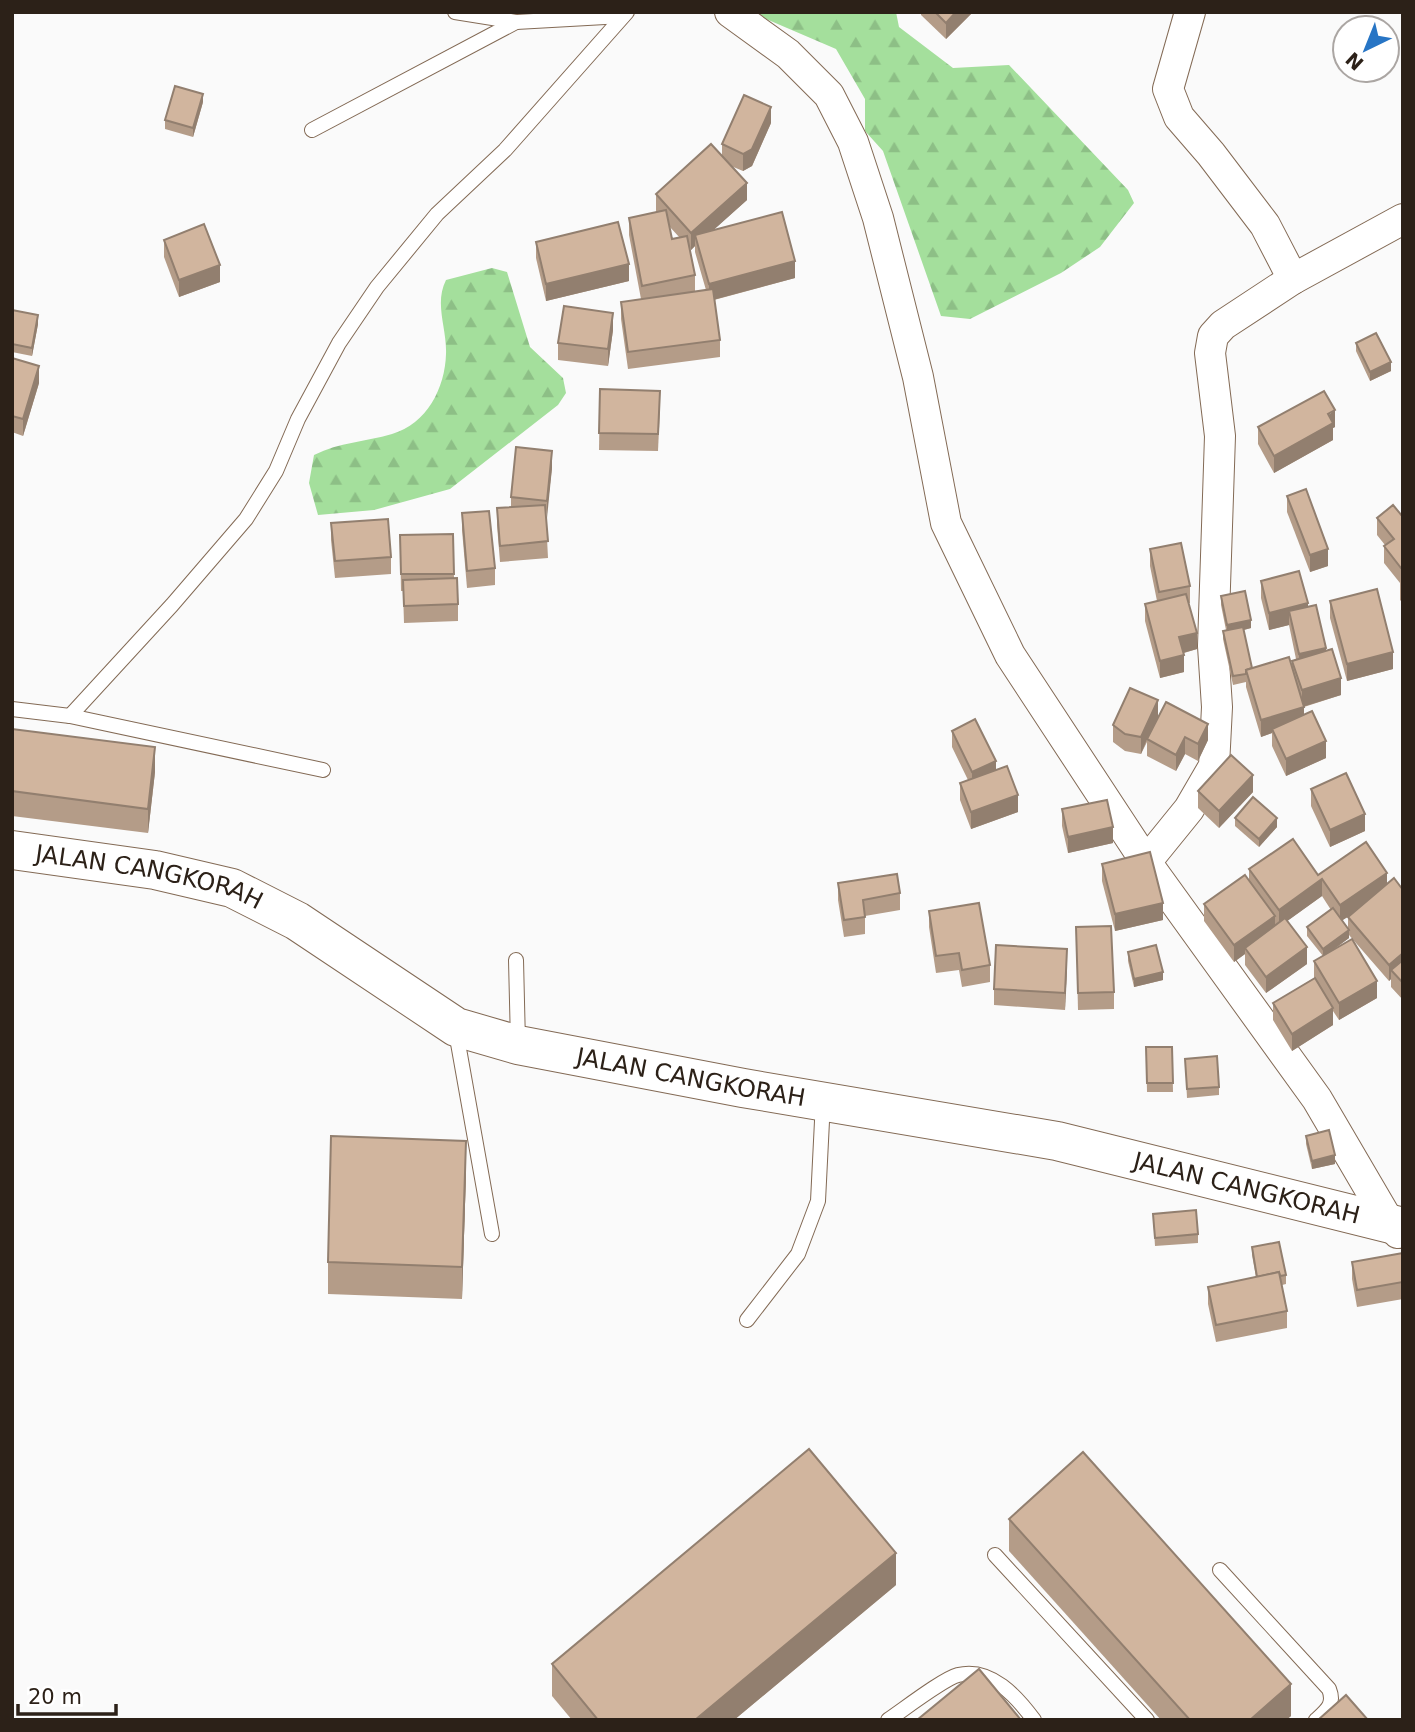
<svg xmlns="http://www.w3.org/2000/svg" width="1415" height="1732" viewBox="0 0 1415 1732" font-family="'DejaVu Sans',sans-serif">
<style>
.forest{fill:url(#forest-firs)}
.lines{fill:none;stroke-linecap:round;stroke-linejoin:round}
.lane-casing{stroke:#836a55;stroke-width:16}
.street-casing{stroke:#836a55;stroke-width:32}
.primary-casing{stroke:#836a55;stroke-width:40}
.lane{stroke:#fff;stroke-width:14}
.street{stroke:#fff;stroke-width:30}
.primary{stroke:#fff;stroke-width:38}
.wall{fill:#b49c88;fill-rule:evenodd}
.shaded-wall{fill:#927f6f}
.building{fill:#d1b59e;stroke:#927f6f;stroke-width:2}
.labels{text-anchor:middle;stroke-width:5;stroke-linejoin:round;paint-order:stroke}
.street-label{font-size:24px;fill:#2c2118;stroke:#fff}
</style>
<defs>
<pattern id="forest-firs" width="22" height="20" patternUnits="userSpaceOnUse" patternTransform="scale(1.75)"><rect width="22" height="20" fill="#a4df9c"/><path d="M5 1l3.5 6h-7zM16 11l3.5 6h-7z" fill="#8dbf86"/></pattern>
</defs>
<rect width="100%" height="100%" fill="#fafafa"/>
<g class="forest">
<path d="M750,12H896L899,27L953,68L1009,65L1128,190L1134,203L1100,247L1061,273L970,319L941,316L883,151L865,131V99L836,49Z"/>
<path d="M492,268L507,272L530,347L563,378L566,393L558,405L450,489L374,510L318,515L309,483L314,455C340,442 365,442 392,434C427,424 445,388 446,354C447,328 434,304 446,280Z"/>
</g>
<g class="lines">
<g class="lane-casing">
<g id="lane">
<path d="M455,12L516,22L623,16"/>
<path d="M312,130L516,22"/>
<path d="M12,709L70,716L172,605L246,519L276,471L298,419L339,343L377,287L437,214L505,150L627,12"/>
<path d="M70,716L323,770"/>
<path d="M516,960L518,1043"/>
<path d="M456,1032L492,1234"/>
<path d="M747,1320L798,1254L818,1201L823,1101"/>
<path d="M995,1555L1147,1720"/>
<path d="M1220,1570L1329,1689C1335,1704 1327,1710 1316,1720"/>
<path d="M888,1720C903,1710 943,1679 958,1675C991,1667 1017,1697 1034,1720"/>
</g>
</g>
<g class="street-casing">
<g id="street">
<path d="M730,12L788,54L829,95L853,142L878,218L918,377L946,523L1010,655L1146,862L1317,1099L1389,1222L1398,1233"/>
<path d="M1190,12L1168,89L1179,117L1211,154L1265,225L1293,279"/>
<path d="M1146,862L1189,809L1214,766L1217,707L1213,646L1220,436L1210,353L1213,336L1223,325L1293,279L1403,219"/>
</g>
</g>
<g class="primary-casing">
<g id="primary">
<path id="s1" d="M12,850L155,870L232,888L297,921L456,1027L518,1045L743,1088L1057,1141L1403,1227"/>
</g>
</g>
<use href="#lane" class="lane"/>
<use href="#street" class="street"/>
<use href="#primary" class="primary"/>
</g>
<g class="wall">
<path d="M921,12H973L946,39L921,15Z"/>
<path d="M203,102L193,137L165,129V120Z"/>
<path d="M771,123L752,166L743,171L731,166L747,200L713,230L795,278L714,300L720,340V357L628,369L621,319V302L641,299L629,235V218L657,212L656,211V194L722,155V144ZM669,226L680,238L672,239ZM695,246V252L706,290L695,292V275L690,248L691,250Z"/>
<path d="M164,240L220,282L179,297L164,257Z"/>
<path d="M536,242L629,281L546,301L536,258Z"/>
<path d="M12,310L38,324L32,356L12,352Z"/>
<path d="M613,330L608,366L558,360V343Z"/>
<path d="M1356,343L1391,371L1370,381L1356,351Z"/>
<path d="M12,358L39,383L23,436L12,432Z"/>
<path d="M600,389L660,408L658,451L599,450Z"/>
<path d="M1258,427H1335L1333,428V440L1274,473L1258,444Z"/>
<path d="M552,468L546,518L548,558L500,562L497,525V508L511,507V497Z"/>
<path d="M1403,490V509L1401,508V491Z"/>
<path d="M1287,496L1328,566L1310,572L1287,512Z"/>
<path d="M462,513L495,568V585L467,588L462,530Z"/>
<path d="M1403,517V603L1400,600V583L1384,563V546L1385,545L1377,535V518Z"/>
<path d="M331,523L391,557V574L335,578L331,540Z"/>
<path d="M453,534L454,578L458,604V621L404,623L403,591H401L400,535Z"/>
<path d="M1150,549L1190,586V603H1189L1197,649L1184,653V672L1160,678L1145,621V604L1157,601L1150,566Z"/>
<path d="M1261,581L1308,606L1326,650L1341,695L1304,707V715L1326,758L1286,776L1272,746V733L1261,737L1246,687V682L1233,685L1223,639V631L1226,630L1221,605V596L1251,628L1244,630L1252,668L1292,669V661L1296,659L1289,625L1269,630L1261,598Z"/>
<path d="M1330,601L1393,669L1347,681L1330,618Z"/>
<path d="M1158,717L1153,727L1208,740L1198,761L1185,754L1176,771L1147,756V742L1141,754L1125,751L1113,742V725Z"/>
<path d="M12,729L155,772L148,833L12,816Z"/>
<path d="M952,731L996,770L1018,812L971,829L960,800V783L968,780L952,747Z"/>
<path d="M1311,789L1365,831L1330,847L1311,806Z"/>
<path d="M1198,791L1253,792L1219,828L1198,808Z"/>
<path d="M1062,809L1113,843L1068,853L1062,826Z"/>
<path d="M1235,818L1277,827L1259,847L1235,826Z"/>
<path d="M1403,835V855L1401,853V836Z"/>
<path d="M1102,864L1163,920L1115,931L1102,881Z"/>
<path d="M1249,869L1318,875L1387,884L1403,890V1000L1391,987V979L1389,981L1349,935V938L1332,951L1377,998L1339,1020L1333,1011V1025L1292,1051L1273,1020V1003L1314,978V961L1323,956L1307,936V927L1331,910L1322,896L1287,921L1307,964L1266,993L1245,965V954L1234,962L1204,921V904L1249,881ZM1348,917V928L1342,920Z"/>
<path d="M838,883L900,893V910L865,916V934L844,937L838,900Z"/>
<path d="M929,911L990,965V982L962,987L959,970L936,973L929,927Z"/>
<path d="M1076,927L1114,992V1009L1078,1010Z"/>
<path d="M1128,952L1163,980L1134,987L1128,961Z"/>
<path d="M1067,966L1065,1010L994,1005V989Z"/>
<path d="M1146,1047H1172L1173,1092H1147Z"/>
<path d="M1185,1059L1219,1087V1095L1187,1098Z"/>
<path d="M1306,1136L1335,1164L1312,1169L1306,1144Z"/>
<path d="M466,1173L462,1299L328,1294V1262Z"/>
<path d="M1153,1214L1198,1234V1243L1155,1246Z"/>
<path d="M1252,1247L1286,1275V1284L1282,1285L1287,1311V1328L1216,1342L1208,1304V1287L1256,1277L1252,1255Z"/>
<path d="M1403,1253V1299L1357,1307L1352,1279V1262Z"/>
<path d="M1009,1519L1291,1716L1286,1720H1161L1009,1551Z"/>
<path d="M896,1585L734,1720H572L552,1696V1664Z"/>
</g>
<g class="shaded-wall">
<path d="M956,12H973L946,39V23Z"/>
<path d="M203,94V102L193,137V128Z"/>
<path d="M771,107V123L752,166L743,171V154Z"/>
<path d="M747,183V200L698,244L695,235V246L691,250V233Z"/>
<path d="M795,261V278L709,301V284Z"/>
<path d="M629,264V281L546,301V284Z"/>
<path d="M220,265V282L179,297V280Z"/>
<path d="M613,313V330L608,366V349Z"/>
<path d="M38,315V324L32,356V348Z"/>
<path d="M1391,362V371L1370,381V372Z"/>
<path d="M39,366V383L23,436V419Z"/>
<path d="M1335,410V427L1333,428V440L1274,473V456Z"/>
<path d="M552,451V468L547,518V501Z"/>
<path d="M1328,549V566L1310,572V555Z"/>
<path d="M1403,567V584L1401,585V568Z"/>
<path d="M1308,603V619L1289,611V625L1269,630V613Z"/>
<path d="M1251,620V628L1227,634V625Z"/>
<path d="M1197,633V649L1179,654V637Z"/>
<path d="M1326,648V664L1299,671V654Z"/>
<path d="M1393,652V669L1347,681V664Z"/>
<path d="M1184,655V672L1160,678V661Z"/>
<path d="M1341,678V695L1302,707V690Z"/>
<path d="M1158,700V717L1148,740L1147,739L1141,754V737Z"/>
<path d="M1304,707V724L1272,729V733L1261,737V720Z"/>
<path d="M1208,724V740L1198,761V744Z"/>
<path d="M1185,737V754L1176,771V755Z"/>
<path d="M1326,741V758L1286,776V759Z"/>
<path d="M155,747V772L148,833V809Z"/>
<path d="M996,761V778L972,789V772Z"/>
<path d="M1253,775V792L1219,828V811Z"/>
<path d="M1018,795V812L971,829V812Z"/>
<path d="M1365,814V831L1330,847V830Z"/>
<path d="M1277,818V827L1259,847V839Z"/>
<path d="M1113,827V843L1068,853V837Z"/>
<path d="M1387,873V890L1340,922V905Z"/>
<path d="M1322,879V896L1279,927V910Z"/>
<path d="M1163,903V920L1115,931V914Z"/>
<path d="M1275,916V933L1245,948V954L1234,962V945Z"/>
<path d="M1349,930V938L1323,957V949Z"/>
<path d="M1307,947V964L1266,993V977Z"/>
<path d="M1067,949V966L1065,1010V993Z"/>
<path d="M1403,953V970H1391V979L1389,981V965Z"/>
<path d="M1163,972V980L1134,987V979Z"/>
<path d="M1377,981V998L1339,1020V1003Z"/>
<path d="M1333,1008V1025L1292,1051V1034Z"/>
<path d="M466,1141V1173L462,1299V1267Z"/>
<path d="M1335,1155V1164L1312,1169V1161Z"/>
<path d="M896,1553V1585L734,1720H695Z"/>
<path d="M1291,1684V1716L1286,1720H1250Z"/>
</g>
<g class="building">
<path d="M935,12H956L946,23Z"/>
<path d="M175,86L203,94L193,128L165,120Z"/>
<path d="M744,95L771,107L752,149L743,154L722,144Z"/>
<path d="M711,144L747,183L691,233L656,194Z"/>
<path d="M666,210L672,239L687,236L695,275L642,286L629,218Z"/>
<path d="M782,212L795,261L709,284L695,235Z"/>
<path d="M618,222L629,264L546,284L536,242Z"/>
<path d="M204,224L220,265L179,280L164,240Z"/>
<path d="M713,289L720,340L628,352L621,302Z"/>
<path d="M564,306L613,313L608,349L558,343Z"/>
<path d="M12,310L38,315L32,348L12,344Z"/>
<path d="M1376,333L1391,362L1370,372L1356,343Z"/>
<path d="M12,358L39,366L23,419L12,416Z"/>
<path d="M600,389L660,391L658,434L599,433Z"/>
<path d="M1324,391L1335,410L1328,414L1333,423L1274,456L1258,427Z"/>
<path d="M516,447L552,451L547,501L511,497Z"/>
<path d="M1306,489L1328,549L1310,555L1287,496Z"/>
<path d="M545,505L548,541L500,546L497,508Z"/>
<path d="M1393,505L1403,517V567L1401,568L1384,546L1394,539L1377,518Z"/>
<path d="M489,511L495,568L467,571L462,513Z"/>
<path d="M388,519L391,557L335,561L331,523Z"/>
<path d="M453,534L454,574H401L400,535Z"/>
<path d="M1181,543L1190,586L1159,592L1150,549Z"/>
<path d="M1299,571L1308,603L1269,613L1261,581Z"/>
<path d="M457,578L458,604L404,606L403,580Z"/>
<path d="M1377,589L1393,652L1347,664L1330,601Z"/>
<path d="M1245,591L1251,620L1227,625L1221,596Z"/>
<path d="M1186,594L1197,633L1179,637L1184,655L1160,661L1145,604Z"/>
<path d="M1316,605L1326,648L1299,654L1289,611Z"/>
<path d="M1243,627L1252,668L1246,670V674L1233,676L1223,631Z"/>
<path d="M1332,649L1341,678L1302,690L1292,661Z"/>
<path d="M1289,657L1304,707L1261,720L1246,670Z"/>
<path d="M1130,688L1158,700L1141,737L1125,734L1113,725Z"/>
<path d="M1166,702L1208,724L1198,744L1185,737L1176,755L1147,739Z"/>
<path d="M1312,711L1326,741L1286,759L1272,729Z"/>
<path d="M975,719L996,761L972,772L952,731Z"/>
<path d="M12,729L155,747L148,809L12,791Z"/>
<path d="M1231,755L1253,775L1219,811L1198,791Z"/>
<path d="M1007,766L1018,795L971,812L960,783Z"/>
<path d="M1346,773L1365,814L1330,830L1311,789Z"/>
<path d="M1253,797L1277,818L1259,839L1235,818Z"/>
<path d="M1107,800L1113,827L1068,837L1062,809Z"/>
<path d="M1293,839L1318,875L1366,842L1387,873L1340,905L1322,879L1279,910L1249,869Z"/>
<path d="M1150,852L1163,903L1115,914L1102,864Z"/>
<path d="M897,874L900,893L863,900L865,917L844,920L838,883Z"/>
<path d="M1245,875L1275,916L1234,945L1204,904Z"/>
<path d="M1394,878L1403,890V953L1389,965L1348,917Z"/>
<path d="M979,903L990,965L962,970L959,953L936,956L929,911Z"/>
<path d="M1333,908L1349,930L1323,949L1307,927Z"/>
<path d="M1285,918L1307,947L1266,977L1245,948Z"/>
<path d="M1111,926L1114,992L1078,993L1076,927Z"/>
<path d="M1352,939L1377,981L1339,1003L1314,961Z"/>
<path d="M996,945L1067,949L1065,993L994,989Z"/>
<path d="M1156,945L1163,972L1134,979L1128,952Z"/>
<path d="M1403,960V983L1391,970Z"/>
<path d="M1315,978L1333,1008L1292,1034L1273,1003Z"/>
<path d="M1146,1047H1172L1173,1083H1147Z"/>
<path d="M1217,1056L1219,1087L1187,1089L1185,1059Z"/>
<path d="M1329,1130L1335,1155L1312,1161L1306,1136Z"/>
<path d="M331,1136L466,1141L462,1267L328,1262Z"/>
<path d="M1196,1210L1198,1234L1155,1238L1153,1214Z"/>
<path d="M1279,1242L1286,1275L1280,1276L1279,1272L1257,1277L1252,1247Z"/>
<path d="M1403,1253V1282L1357,1290L1352,1262Z"/>
<path d="M1279,1272L1287,1311L1216,1325L1208,1287Z"/>
<path d="M809,1449L896,1553L695,1720H598L552,1664Z"/>
<path d="M1083,1452L1291,1684L1250,1720H1190L1009,1519Z"/>
<path d="M979,1669L1021,1720H917Z"/>
<path d="M1346,1695L1368,1720H1318Z"/>
</g>
<g class="labels">
<g class="street-label">
<text dy="8" stroke="none"><textPath href="#s1" startOffset="140">JALAN CANGKORAH</textPath></text>
<text dy="8" stroke="none"><textPath href="#s1" startOffset="728">JALAN CANGKORAH</textPath></text>
<text dy="8" stroke="none"><textPath href="#s1" startOffset="1295">JALAN CANGKORAH</textPath></text>
</g>
</g>
<rect width="1415" height="1732" fill="none" stroke="#2c2118" stroke-width="28"/>
<g transform="translate(1366 49) rotate(223)"><circle r="33" fill="#ffffff" stroke="#aba6a3" stroke-width="2"/>
<path d="M0-5L12 26L0 18L-12 26Z" fill="#2775c5"/>
<text y="-10" font-size="19" font-weight="bold" text-anchor="middle" fill="#2c2118">N</text>
</g>
<path d="M18 1704v10h98v-10" fill="none" stroke="#2c2118" stroke-width="3.5"/>
<text x="28" y="1704" font-size="21" fill="#2c2118" stroke="#ffffff" stroke-width="5" paint-order="stroke">20 m</text>
</svg>
